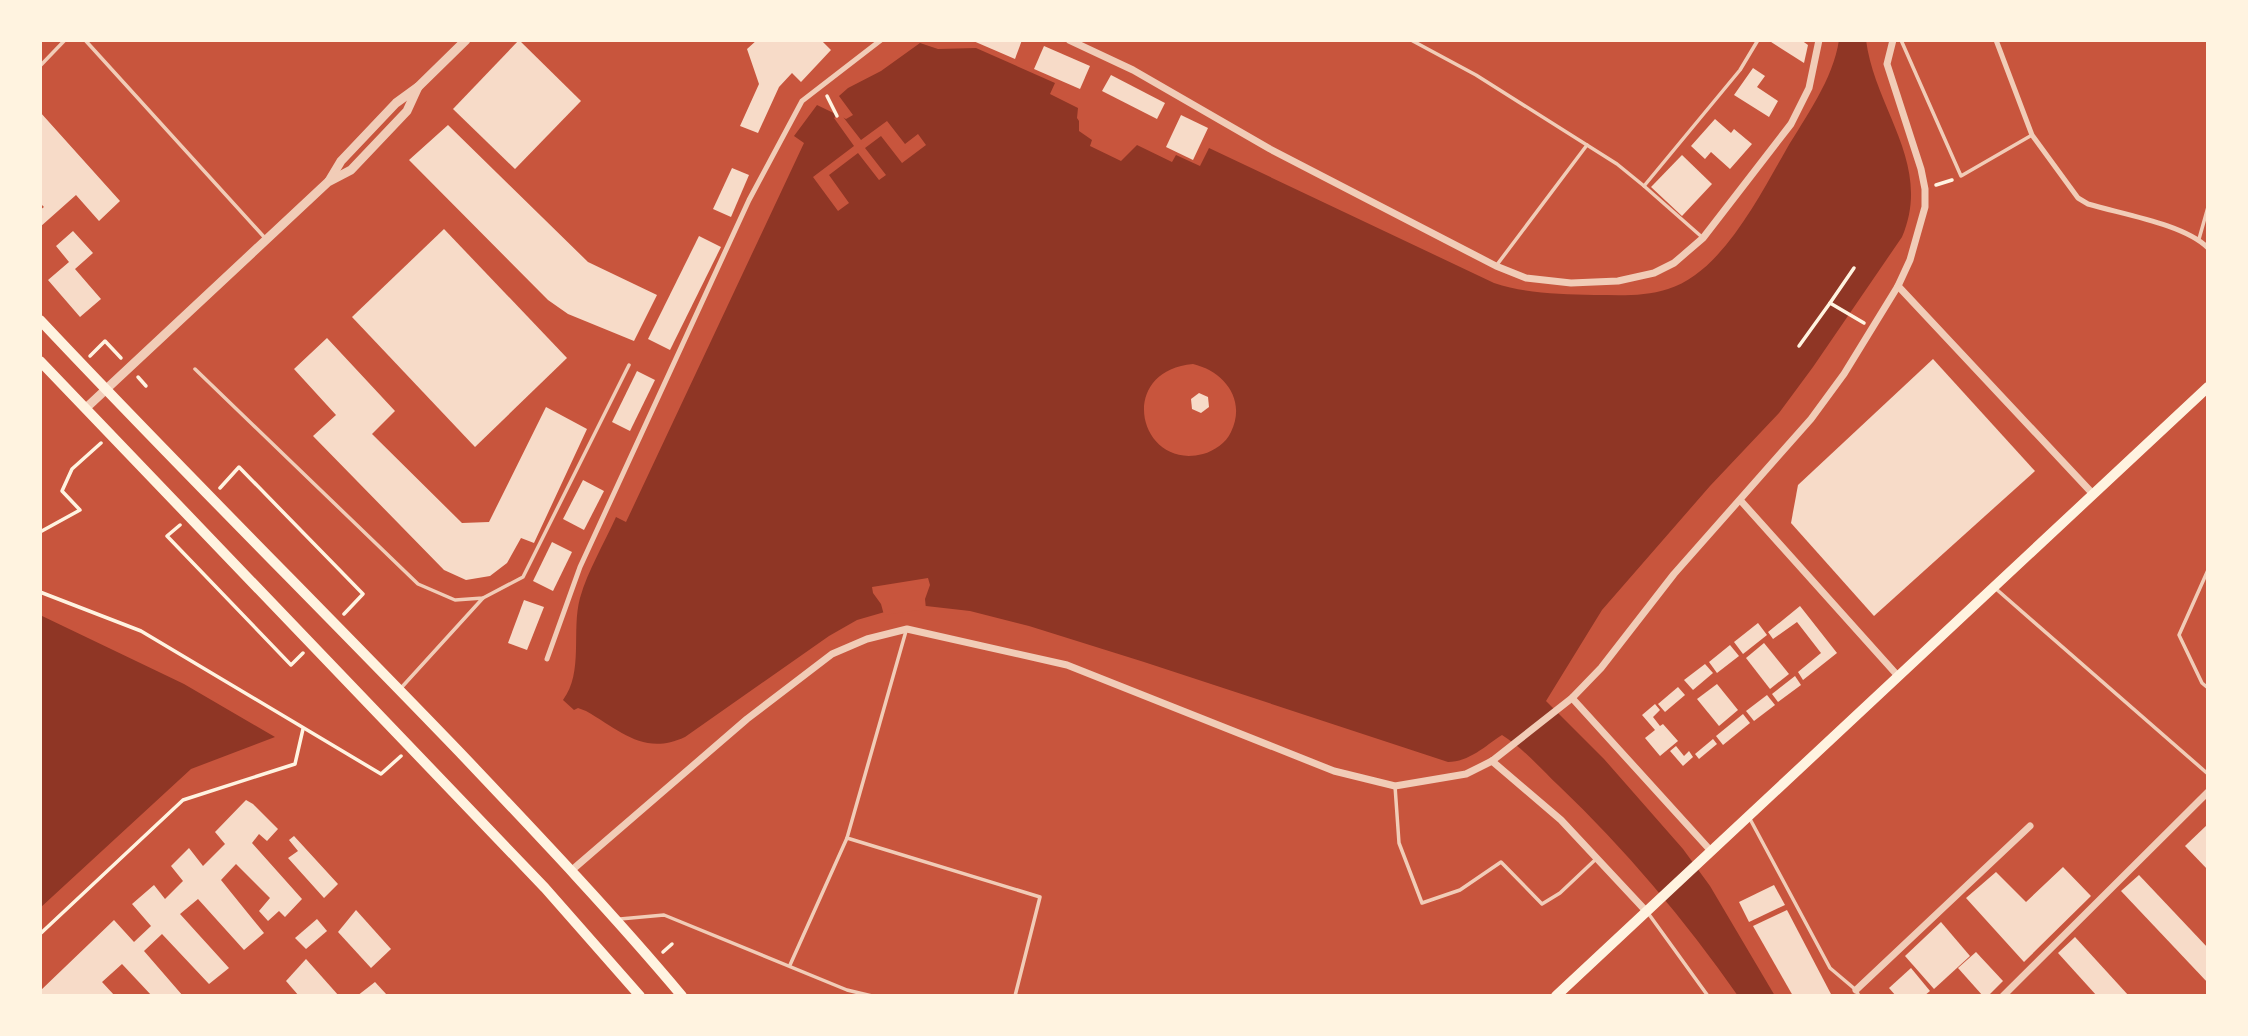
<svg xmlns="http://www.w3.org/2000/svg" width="2248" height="1036" viewBox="0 0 2248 1036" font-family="'Exo 2',sans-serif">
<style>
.water{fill:#8f3625;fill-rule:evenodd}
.pier{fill:#c8553d}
.building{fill:#f7dbc8}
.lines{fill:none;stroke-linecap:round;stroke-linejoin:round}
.path{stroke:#fff3e0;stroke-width:3.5}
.service{stroke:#f1ccb7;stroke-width:3.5}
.pedestrian{stroke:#f1ccb7;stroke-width:5}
.minor{stroke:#f1ccb7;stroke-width:7}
.tertiary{stroke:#f1ccb7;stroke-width:9}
.secondary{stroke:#fff3e0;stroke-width:10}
.primary{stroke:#fff3e0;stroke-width:10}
</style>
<rect width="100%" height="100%" fill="#c8553d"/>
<g class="water">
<path d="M1839,40H1866C1875,110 1933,164 1902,237L1813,367L1779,413L1710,486L1602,610L1546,701L1604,759L1683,849L1710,886L1775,996H1738C1685,920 1625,849 1558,785C1540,768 1523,748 1502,735C1485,746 1469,762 1448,762L1144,662L1029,626L970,611L926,606L902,607L857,620L829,636L685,737C644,756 621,731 586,711L578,708L574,710L563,700C584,672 571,631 580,598C588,570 604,544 616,517L626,522L804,143L794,136L817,105L846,119L853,115L839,96L848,88L881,71L920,43L938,49L976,48L1055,83L1050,94L1078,108L1077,118L1079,121V131L1092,140L1090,146L1121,161L1137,145L1172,162L1176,155L1200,166L1209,148L1494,283C1527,294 1560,294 1594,295C1619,295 1644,297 1668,289C1721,273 1759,197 1786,150C1806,116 1833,80 1839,40ZM1193,364C1223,371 1247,399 1231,432C1226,443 1214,451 1203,454C1139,471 1115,371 1193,364Z"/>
<path d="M40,615L184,684L275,737L191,769L40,908Z"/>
</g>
<g class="pier">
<path d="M840,113L861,140L887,121L905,144L918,134L926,145L902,163L881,136L865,148L886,175L879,180L858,153L829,175L849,203L838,211L813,177L854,146L834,118Z"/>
<path d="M928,578L930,585L925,599L926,609L884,615L881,604L873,593L872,587Z"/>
</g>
<g class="building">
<path d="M519,40L581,101L515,169L453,109Z"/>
<path d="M757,40H821L831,50L801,82L792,73L779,87L758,133L740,126L759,84L747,49Z"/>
<path d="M971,40H1022L1015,59Z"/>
<path d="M1768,40H1801L1808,45L1804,63Z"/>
<path d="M1044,46L1090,66L1080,89L1034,69Z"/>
<path d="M1753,68L1765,76L1757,87L1778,101L1769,117L1734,95Z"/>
<path d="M1111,75L1165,103L1157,119L1102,91Z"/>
<path d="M40,112L120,201L99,221L76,195L40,227V210L44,207L40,203Z"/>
<path d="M1181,115L1208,128L1193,160L1166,147Z"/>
<path d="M1715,119L1731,133L1734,129L1752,144L1730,169L1711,152L1705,159L1691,146Z"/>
<path d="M448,125L588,262L657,295L634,341L568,314L548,300L409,160Z"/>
<path d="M1682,155L1712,184L1682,216L1651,187Z"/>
<path d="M732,168L749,175L731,217L713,209Z"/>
<path d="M444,229L567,358L475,447L352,317Z"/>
<path d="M73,231L93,253L75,269L101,299L80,317L48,280L69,262L56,246Z"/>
<path d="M699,236L721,247L670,350L648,339Z"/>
<path d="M327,338L395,411L372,434L462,523L489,522L546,407L587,429L534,543L521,538L507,563L490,576L466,580L444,570L313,436L336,415L294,369Z"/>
<path d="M1933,359L2035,471L1874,616L1791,523L1798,485Z"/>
<path d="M637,371L655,380L630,431L612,422Z"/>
<path d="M1199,393L1208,397L1209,407L1201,413L1192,409L1191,399Z"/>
<path d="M583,480L604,491L584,530L563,519Z"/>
<path d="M552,542L572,552L553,591L533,581Z"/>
<path d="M524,600L544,607L527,650L508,643Z"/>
<path d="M1800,606L1837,653L1803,680L1798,672L1821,653L1797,622L1773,639L1768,632Z"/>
<path d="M1758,623L1767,635L1743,654L1734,642Z"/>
<path d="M1764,643L1789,674L1770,689L1746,658Z"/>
<path d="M1730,645L1739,656L1717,673L1709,662Z"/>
<path d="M1705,664L1713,673L1693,690L1684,680Z"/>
<path d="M1795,676L1801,685L1778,702L1772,694Z"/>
<path d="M1717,684L1738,710L1719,726L1697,699Z"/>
<path d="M1678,687L1685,695L1665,712L1658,704Z"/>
<path d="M1767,695L1775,705L1754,721L1746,711Z"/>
<path d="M1655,704L1660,710L1653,717L1660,726L1663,724L1678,741L1660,756L1645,738L1655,730L1642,715Z"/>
<path d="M1743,714L1750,723L1723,745L1716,736Z"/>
<path d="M1713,739L1717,744L1699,759L1695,754Z"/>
<path d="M1676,746L1684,756L1689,751L1693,757L1683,766L1670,751Z"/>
<path d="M246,800L253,804L278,829L267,841L259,834L252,843L302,899L285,917L279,911L268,921L259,911L270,898L236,864L221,880L264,933L244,950L198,899L180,914L229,968L209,984L162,934L144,951L183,996H152L122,964L102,982L115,996H40V991L114,920L134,942L151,926L132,904L154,885L165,899L183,881L171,866L189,848L203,866L225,844L215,832Z"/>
<path d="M2208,824V870L2185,846Z"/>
<path d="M294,836L338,884L324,898L288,858L298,851L289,840Z"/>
<path d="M2063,867L2091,896L2024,962L1966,898L1996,872L2026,902Z"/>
<path d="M2139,875L2208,948V983L2121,891Z"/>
<path d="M1774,885L1785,905L1749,922L1739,902Z"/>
<path d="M356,910L391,949L371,968L338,932Z"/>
<path d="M1787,910L1832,996H1793L1753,926Z"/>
<path d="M317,919L327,931L306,949L295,938Z"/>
<path d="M1941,922L1970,956L1934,989L1905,956Z"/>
<path d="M2075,937L2129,996H2097L2058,953Z"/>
<path d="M1976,952L2003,981L1988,996H1983L1958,968Z"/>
<path d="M306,959L339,996H299L286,981Z"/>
<path d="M1911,968L1930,991L1924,996H1896L1889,988Z"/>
<path d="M375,982L387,995L357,996Z"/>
</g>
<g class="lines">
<g class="path">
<path d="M827,96L837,116"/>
<path d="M1936,185L1952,180"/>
<path d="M1830,303L1854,268"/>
<path d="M1799,346L1830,303L1864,323"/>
<path d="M90,356L105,341L121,358"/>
<path d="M138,377L146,386"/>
<path d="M220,488L239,467L363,594L344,614"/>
<path d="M180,525L167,536L291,665L303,653"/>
<path d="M40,532L80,510L62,491L72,469L101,443"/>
<path d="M40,592L141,631L381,774L401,756"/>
<path d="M40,934L183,800L295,764L303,729"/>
<path d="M663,952L672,944"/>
</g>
<g class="service">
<path d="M85,40L265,238"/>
<path d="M1411,40L1476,75L1617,164L1644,186L1703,238"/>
<path d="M1901,40L1961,176L2032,135"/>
<path d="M40,66L65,40"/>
<path d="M1644,186L1740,70L1758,40"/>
<path d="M2199,239L2208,207"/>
<path d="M1496,266L1587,145"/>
<path d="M195,369L418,584L455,600L483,598L523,577L629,365"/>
<path d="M2208,570L2179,635L2202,683L2208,688"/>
<path d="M1995,588L2208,774"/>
<path d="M906,631L847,838L1040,897L1015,996"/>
<path d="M401,688L483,598"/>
<path d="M1395,786L1399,843L1422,903L1460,890L1501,862L1542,904L1560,893L1596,859"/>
<path d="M1750,819L1830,968L1856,990L1859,996"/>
<path d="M1648,913L1708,996"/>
<path d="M620,919L664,915L847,990L872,996"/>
<path d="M790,965L847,838"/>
</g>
<g class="pedestrian">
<path d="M1996,40L2032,135L2078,198L2088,204C2121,214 2184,224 2208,248"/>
<path d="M547,659L580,567L749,200L802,101L881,40"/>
</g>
<g class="minor">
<path d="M1069,40L1133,70L1270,149L1496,266L1526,278L1571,283L1618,281L1654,273L1674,263L1703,238L1791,124L1809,88L1819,40"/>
<path d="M1898,286L2093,494"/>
<path d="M1741,501L1898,676"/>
<path d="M1572,698L1711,851"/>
<path d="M1492,761L1561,820L1646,911"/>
<path d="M572,870L747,719L832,654L867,639L907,629L1067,665L1334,771L1395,786L1466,774L1492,761L1572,698L1601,668L1674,574L1811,419L1844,374L1898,286L1910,260L1925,207V189L1921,169L1887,64L1893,40"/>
<path d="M1856,990L2030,826"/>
<path d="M2003,996L2208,792"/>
</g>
<g class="tertiary">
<path d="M329,181L341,161L396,103L418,87L466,40"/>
<path d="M86,408L328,182L351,170L407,111L418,87"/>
</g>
<path class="secondary" d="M1556,996L2208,387"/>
<g class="primary">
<path d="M40,320C180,469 326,613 468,761C541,838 614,915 682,996"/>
<path d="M40,361L545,888L640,996"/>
</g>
</g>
<rect width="2248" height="1036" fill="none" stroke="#fff3e0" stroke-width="84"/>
</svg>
